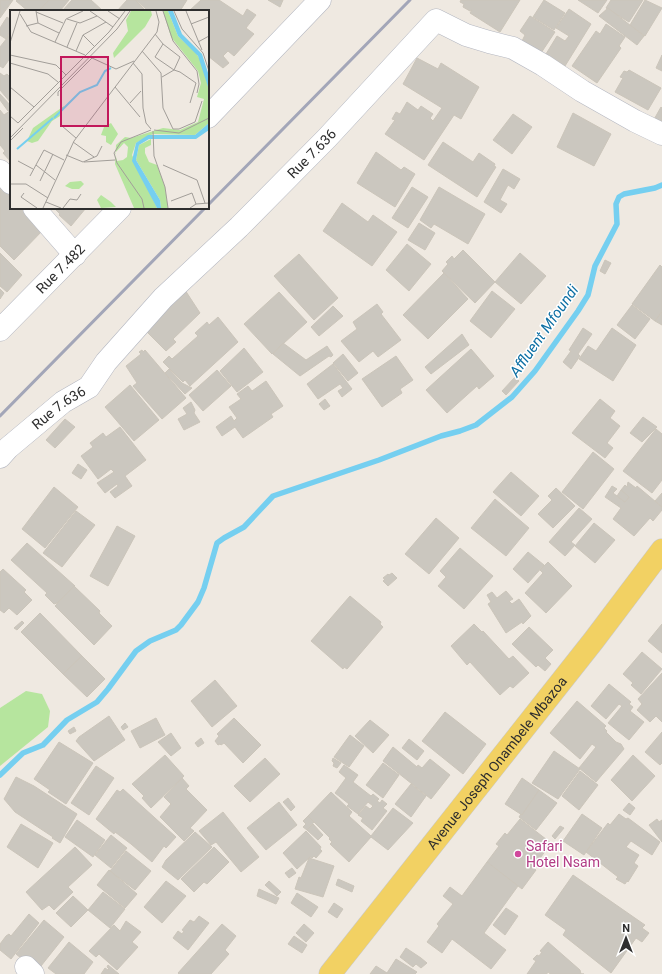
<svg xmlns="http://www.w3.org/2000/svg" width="662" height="974" viewBox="0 0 662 974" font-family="Roboto,sans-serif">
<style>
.green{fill:#b6e59e}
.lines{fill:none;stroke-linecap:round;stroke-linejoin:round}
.stream{stroke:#75cff0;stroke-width:5.5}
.building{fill:#cbc7bf;stroke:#cbc5ba}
.minor-casing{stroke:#b4b7c1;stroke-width:23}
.major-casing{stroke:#c9c9c9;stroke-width:23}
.minor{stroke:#fff;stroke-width:22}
.major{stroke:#f2d163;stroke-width:22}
.rail{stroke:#a3a6b8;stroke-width:3}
.hotel-dot{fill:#d1479c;stroke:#fff;stroke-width:1.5}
.labels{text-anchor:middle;stroke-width:3;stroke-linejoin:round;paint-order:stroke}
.street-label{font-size:14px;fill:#2e2e2e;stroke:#fff}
.hotel-label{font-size:14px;fill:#b23c85;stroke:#fff;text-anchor:start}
.water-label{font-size:15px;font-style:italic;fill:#0d6fa3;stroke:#fff}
.inset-river{fill:none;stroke:#75cff0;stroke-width:2}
.inset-road{fill:none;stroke:#a29e99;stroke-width:1}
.view{fill:#c2185b;fill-opacity:0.15;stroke:#c2185b;stroke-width:2}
.inset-edge{fill:none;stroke:#2e2e2e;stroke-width:2}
</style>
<rect width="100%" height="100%" fill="#efe9e1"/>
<path class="green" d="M26,691L42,694L50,711L48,727L0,766V708Z"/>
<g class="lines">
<path class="stream" d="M0,775L23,753L43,745L67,720L97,702L108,689L136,651L150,641L176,630L181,625L198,602L204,588L217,543L224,538L244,527L273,496L379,460L441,436L460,431L476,425L512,397L535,371L578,311L588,295L595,266L617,224L616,204L619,197L624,194L655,188L662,185"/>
</g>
<g class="building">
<path d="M0,0H13L0,18Z"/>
<path d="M17,0H49L39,11H28L16,1Z"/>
<path d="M49,0H69L60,11H39Z"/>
<path d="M72,0H91L103,11H62Z"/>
<path d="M127,0H135L146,11H117Z"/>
<path d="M136,0H187L180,11H148Z"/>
<path d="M201,0H219L243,16L247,9L256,15L246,28L254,34L234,56L228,51L223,56L229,63L223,68L208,56V11H189Z"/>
<path d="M268,0H283L280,7Z"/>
<path d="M461,0H520L500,32L470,13L472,10L470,11L463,7L464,4L460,2Z"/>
<path d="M544,0L565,13L554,30L533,17Z"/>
<path d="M578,0H607L598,13Z"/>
<path d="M611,0H643L629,22L606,8Z"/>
<path d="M645,0L662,8L645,36L630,25Z"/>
<path d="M608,8L644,36L637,45L599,16Z"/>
<path d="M569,9L591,24L565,66L546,54L557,36L565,41L569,36L556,28Z"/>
<path d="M530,16L555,32L541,53L522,41L525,35L520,31Z"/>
<path d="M7,17L11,20V31L6,39L0,35V28Z"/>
<path d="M606,24L625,37L619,46L621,48L597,83L572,66L596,31L600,34Z"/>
<path d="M11,33V57L3,68L0,66V47Z"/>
<path d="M662,55V71L656,68Z"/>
<path d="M417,58L438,69L441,63L479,87L461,119L454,115L424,160L385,134L395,120L392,119L396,112L400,114L407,102L418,110L421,106L433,114L430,118L433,121L442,108L403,84Z"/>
<path d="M629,70L661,88L648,110L615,92L623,78L620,77L624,71L627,72Z"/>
<path d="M0,73L4,76L7,74L11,78V103L0,90Z"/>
<path d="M0,94L11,106V108L8,111L0,100Z"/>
<path d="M661,107L662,108V125L652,123Z"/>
<path d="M0,110L4,115L11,110V162L3,153L5,151L0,145Z"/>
<path d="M573,113L611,134L594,166L557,147Z"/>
<path d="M513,114L532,127L512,154L493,140Z"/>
<path d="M443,142L473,162L479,153L495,164L494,166L496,167L477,197L428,165Z"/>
<path d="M376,152L401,170L404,167L415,174L395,207L357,183Z"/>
<path d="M503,169L520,179L514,189L508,185L500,200L507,204L501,213L484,202Z"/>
<path d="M2,187L11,195V208H24L44,229L14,260L0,246V189Z"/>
<path d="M412,187L428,197L408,228L392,218Z"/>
<path d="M439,187L485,214L468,244L434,224L431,228L420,220Z"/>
<path d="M342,203L368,222L373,215L397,232L372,266L323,231Z"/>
<path d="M54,208H86L71,226L59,215L60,214Z"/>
<path d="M419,223L435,233L425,250L408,240Z"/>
<path d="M407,244L431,264L409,291L386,270Z"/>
<path d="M463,250L495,282L475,303L442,271L448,264L446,262L452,256L454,259Z"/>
<path d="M0,253L22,275L7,292L0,286Z"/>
<path d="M520,253L546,276L521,304L495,282Z"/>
<path d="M299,254L338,298L314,320L274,276Z"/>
<path d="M605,260L611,263L605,274L600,271Z"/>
<path d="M660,265L662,267V311L655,321L632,304Z"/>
<path d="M444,273L468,299L428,339L403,315Z"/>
<path d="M0,289L4,293L0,299Z"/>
<path d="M185,290L200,313L173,339L176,342L166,351L144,329Z"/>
<path d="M492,291L515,309L491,338L470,321Z"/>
<path d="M279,292L307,322L272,354L244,324Z"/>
<path d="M377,304L383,312L381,314L401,340L378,357L373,351L359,362L341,341L357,329L353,322Z"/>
<path d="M632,305L650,319L635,339L617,325Z"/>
<path d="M333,306L343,316L319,336L311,327Z"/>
<path d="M662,312V325L655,321Z"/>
<path d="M218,317L238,342L190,386L185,380L183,382L163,362L169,356L172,359L198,336L195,333L207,322L209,325Z"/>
<path d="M583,328L592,334L578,354L580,356L571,369L563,362L571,351L569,350Z"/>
<path d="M612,328L636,345L613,381L579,359L588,346L596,351Z"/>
<path d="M462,334L469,345L431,374L425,367Z"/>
<path d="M283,343L306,360L327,346L333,355L331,357L329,356L300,376L273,354Z"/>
<path d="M244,348L263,372L237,392L220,371Z"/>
<path d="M471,349L494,376L479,389L477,386L447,413L426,390Z"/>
<path d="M142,350L143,352L145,350L186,398L162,419L133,386L137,383L126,366L141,354L139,352Z"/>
<path d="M343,354L358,373L348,381L333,363Z"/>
<path d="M396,356L413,380L400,389L402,393L382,407L362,379Z"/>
<path d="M333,364L352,389L342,397L338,391L343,388L340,384L318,399L307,384Z"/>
<path d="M169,369L182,383L192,388L185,394L165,373Z"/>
<path d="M217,370L231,386L203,411L189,395Z"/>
<path d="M515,377L519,381L506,395L502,391Z"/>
<path d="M266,381L283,406L271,414L273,417L243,438L235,427L222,436L216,427L231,416L234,421L237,418L229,407L241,399L237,394L248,386L252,391Z"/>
<path d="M130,385L159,420L134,441L105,407Z"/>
<path d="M325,399L330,406L324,410L319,404Z"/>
<path d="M600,399L615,411L610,418L620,426L607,443L613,448L605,458L572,433Z"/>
<path d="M191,402L195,410L194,413L200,422L184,430L178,419L187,414L183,408Z"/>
<path d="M643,417L657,427L642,442L630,433Z"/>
<path d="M65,419L75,427L55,448L46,440Z"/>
<path d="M120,427L146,460L125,476L132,486L115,498L110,492L118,486L117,484L105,493L97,483L114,472L111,469L98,479L81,456L93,447L90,443L103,433L106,437Z"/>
<path d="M656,429L662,434V480L652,493L623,471Z"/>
<path d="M593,452L614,469L583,509L562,492Z"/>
<path d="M78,464L87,470L81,479L72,473Z"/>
<path d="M511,472L539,496L521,516L493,492Z"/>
<path d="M628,482L636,488L637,486L662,507V510L653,521L650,518L634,536L613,519L621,508L605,497L612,486L617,489L613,493L625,502L629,497L621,490L625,485L627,487Z"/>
<path d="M54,487L78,507L45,548L22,529Z"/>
<path d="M556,488L575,506L553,528L538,514L552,500L548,496Z"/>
<path d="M621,490L629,497L625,502L617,496Z"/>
<path d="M662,493V507L655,501Z"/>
<path d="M495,499L529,528L506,556L471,528Z"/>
<path d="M579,508L592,519L571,542L575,545L565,556L549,542Z"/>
<path d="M76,511L95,525L62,567L43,553Z"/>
<path d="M436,518L459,538L429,574L405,554Z"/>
<path d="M594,523L615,540L595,563L575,546Z"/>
<path d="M117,526L135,536L108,586L90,576Z"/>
<path d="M27,543L75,586L57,603L54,604L45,595L47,593L11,560Z"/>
<path d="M460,548L493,576L464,609L438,586L446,577L440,571Z"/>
<path d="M528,552L544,565L528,583L513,569Z"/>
<path d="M548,562L572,586L546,613L525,593L543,573L540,570Z"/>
<path d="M3,569L26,590L24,592L32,600L17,615L9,608L4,613L0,610V572Z"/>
<path d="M392,573L397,578L388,586L383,581L385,579L383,578L388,574L389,575Z"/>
<path d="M74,586L100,611L99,613L112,626L94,645L55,606Z"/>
<path d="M506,591L513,599L509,601L512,604L519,599L531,616L523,624L522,622L506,633L488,604L491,602L487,595L492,592L497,598Z"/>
<path d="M350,596L381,622L380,624L383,627L347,669L344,667L343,669L311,641Z"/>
<path d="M40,613L82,656L63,674L21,632Z"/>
<path d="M22,621L24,623L17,630L14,628Z"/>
<path d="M474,624L482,632L483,631L509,659L513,656L529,673L513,688L510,686L500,695L470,662L467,665L451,646Z"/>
<path d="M662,624V653L648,641Z"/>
<path d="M529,627L553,650L545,658L551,664L545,671L538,665L536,667L512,644Z"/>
<path d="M642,652L662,669L641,694L631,685L633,683L623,674Z"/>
<path d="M82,656L105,679L87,697L63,674Z"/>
<path d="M662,673V722L656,716L650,722L637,710L642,704L638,699Z"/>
<path d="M215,680L237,706L212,727L191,701Z"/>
<path d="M609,684L631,702L629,704L633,707L630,711L644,722L629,740L608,723L622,706L619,704L606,719L591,706Z"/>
<path d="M577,701L606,726L604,728L607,731L606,732L616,742L621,744L624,749L596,782L579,768L596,747L592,744L580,759L550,733Z"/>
<path d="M445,712L486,744L463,774L422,741Z"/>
<path d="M109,716L125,740L94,761L76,741L79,737Z"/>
<path d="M156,718L165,735L140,748L131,731Z"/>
<path d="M234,718L261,745L243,763L224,743L221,745L220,744L218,745L215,741L219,736L217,734Z"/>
<path d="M370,720L389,735L373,753L355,736Z"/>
<path d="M125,723L128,727L123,730L121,727Z"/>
<path d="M74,727L76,731L70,734L68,731Z"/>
<path d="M662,732V763L660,765L645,752Z"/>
<path d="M171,733L181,748L171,756L158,742Z"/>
<path d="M350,735L364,746L349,767L334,757Z"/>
<path d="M201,738L204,743L198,747L195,743Z"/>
<path d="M409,739L424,751L417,760L402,748Z"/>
<path d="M59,742L93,763L66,804L48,792L50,790L34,779Z"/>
<path d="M393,747L417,767L418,765L422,768L430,759L450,775L431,799L383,761Z"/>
<path d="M554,751L580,769L558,799L532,783Z"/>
<path d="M165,755L184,776L151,808L142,798L144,796L132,784Z"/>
<path d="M633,755L655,776L632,801L611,780Z"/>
<path d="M265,758L280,774L250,802L234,786Z"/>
<path d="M333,758L341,763L337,768L333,766L334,763L332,761Z"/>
<path d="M383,763L399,775L383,798L366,785Z"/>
<path d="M344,765L358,775L353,782L371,796L373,794L379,799L377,801L380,803L382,800L387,804L383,808L387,811L372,830L361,821L363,818L358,815L366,806L370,809L373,806L368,802L358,814L347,806L349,804L335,793L346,778L339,772Z"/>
<path d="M96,766L114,778L89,815L71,803Z"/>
<path d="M580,771L598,785L579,810L562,796Z"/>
<path d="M16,777L34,786L77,814L60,843L52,838L53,837L15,812L4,799Z"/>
<path d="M182,778L189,786L186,789L207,810L190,828L194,831L184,841L160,817L171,804L164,797Z"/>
<path d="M522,778L539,790L522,815L505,804Z"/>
<path d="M411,784L426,796L411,817L395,804Z"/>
<path d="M123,789L176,837L166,848L164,846L152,862L131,844L115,832L114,834L96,819L117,790L120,792Z"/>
<path d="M539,790L557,803L536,830L519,817L521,814L522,815Z"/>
<path d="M331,792L352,812L349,816L371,836L393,808L413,823L388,850L371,837L349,862L330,844L332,842L329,839L330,838L308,816Z"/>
<path d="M288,798L295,807L291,811L283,802Z"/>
<path d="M279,802L297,825L266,850L247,828Z"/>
<path d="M629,803L635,808L630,815L623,810Z"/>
<path d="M223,812L259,857L241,872L216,842L211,845L199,831Z"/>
<path d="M582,814L602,828L584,855L563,841Z"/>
<path d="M619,814L626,819L628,818L660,842L652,855L631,841L626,847L639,855L634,863L638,866L628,882L627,881L625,884L616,879L618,877L586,852L608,823L610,825Z"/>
<path d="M308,816L314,822L307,830L303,827L306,824L303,821Z"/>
<path d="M520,819L551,843L533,868L536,870L522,889L487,862L499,846L496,844L505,833L507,835Z"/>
<path d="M657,819L659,822L662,820V842L649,825Z"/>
<path d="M77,820L105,840L93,857L65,837Z"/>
<path d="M21,824L53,843L38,868L7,847Z"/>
<path d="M313,824L323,835L318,840L307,830Z"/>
<path d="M560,826L564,828L555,839L552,836Z"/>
<path d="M306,831L321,847L320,849L322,851L316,858L314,856L312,858L310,857L297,869L283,853Z"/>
<path d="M195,832L212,847L178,880L162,867L166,860Z"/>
<path d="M111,835L127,848L111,868L95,855Z"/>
<path d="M75,847L92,865L68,887L73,892L54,910L49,905L42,910L26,892Z"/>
<path d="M214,847L229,862L207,884L204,882L194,892L181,879Z"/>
<path d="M126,851L151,871L135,890L110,871Z"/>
<path d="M309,858L334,866L323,897L295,889L299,877L301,878Z"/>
<path d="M487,862L518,886L484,933L506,950L491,969L452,939L442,953L427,942L439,926L437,924L453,904L443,896L450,887L462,896Z"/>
<path d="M292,868L296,873L289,878L285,873Z"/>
<path d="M109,870L137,894L125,908L97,885Z"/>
<path d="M573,875L645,925L642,928L649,933L642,942L636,938L611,973L563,935L566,930L545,915Z"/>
<path d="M338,879L354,886L352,892L336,885Z"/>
<path d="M166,881L186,896L162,923L144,907Z"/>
<path d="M269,881L281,892L277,896L265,885Z"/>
<path d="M259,889L279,898L276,904L257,896Z"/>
<path d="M103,892L125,909L110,928L88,910Z"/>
<path d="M297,893L318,907L311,917L291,903Z"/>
<path d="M73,896L88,910L71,927L56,913Z"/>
<path d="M334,903L343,909L337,918L328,912Z"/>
<path d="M506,908L518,916L505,935L493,925Z"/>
<path d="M29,914L39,923L11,959L0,950V944L6,936L9,934L11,936Z"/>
<path d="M199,916L209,923L188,950L173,938L178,931L182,934L184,931L182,930L190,920L194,922Z"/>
<path d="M44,920L64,937L37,971L16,954Z"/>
<path d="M126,921L141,932L132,942L138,947L117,970L99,954L96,957L89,951L114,925L120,931Z"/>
<path d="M222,924L236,936L225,950L229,954L211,974H179L178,973Z"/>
<path d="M304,924L314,933L306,942L296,933Z"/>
<path d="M294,936L307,945L302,953L288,944Z"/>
<path d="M69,942L93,962L84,974H56L48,968Z"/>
<path d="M548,942L580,970L581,974H584H550L549,972L546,974H527L536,961L533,959L537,955L539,956L542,952L540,951Z"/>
<path d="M406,948L421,958L427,963L421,968L416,964L413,967L400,957Z"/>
<path d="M396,959L417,972L415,974H370L376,966L387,973Z"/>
<path d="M108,965L119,974H101L105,968L108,970L109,969L107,967Z"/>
</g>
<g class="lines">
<g class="minor-casing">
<g id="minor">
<path d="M208,117L320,0"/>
<path d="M0,171L11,183"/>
<path d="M34,208L75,255"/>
<path id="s1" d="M0,330L120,208"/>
<path id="s2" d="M0,457L8,448L63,402L89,387L106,362L163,298L239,227L327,138L436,20L466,35L489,42L513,48L543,65L582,91L635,121L662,134"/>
<path d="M26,967L33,974"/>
</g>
</g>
<g class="major-casing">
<g id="major">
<path id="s3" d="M330,974L594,640L662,550"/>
</g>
</g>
<use href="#minor" class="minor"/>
<use href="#major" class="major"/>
<g class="rail">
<path d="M208,205L410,0"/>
<path d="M0,416L205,208"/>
</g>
</g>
<circle class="hotel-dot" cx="518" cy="854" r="4"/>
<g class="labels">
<g class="street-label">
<text dy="5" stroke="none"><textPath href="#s2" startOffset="437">Rue 7.636</textPath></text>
<text dy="5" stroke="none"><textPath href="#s1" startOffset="86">Rue 7.482</textPath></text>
<text dy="5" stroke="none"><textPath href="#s2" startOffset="77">Rue 7.636</textPath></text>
<text dy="5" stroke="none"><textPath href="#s3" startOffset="269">Avenue Joseph Onambele Mbazoa</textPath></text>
</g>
<g class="hotel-label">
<text x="526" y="851">Safari<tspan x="526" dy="16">Hotel Nsam</tspan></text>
</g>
<g class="water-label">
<text transform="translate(544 331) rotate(-55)" y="5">Affluent Mfoundi</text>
</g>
</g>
<g transform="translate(10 10)">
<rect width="199" height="199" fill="#efe9e1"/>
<path d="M121,1H141L142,5L135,17L104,48L103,43L118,21L116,10ZM153,1H158L168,26L186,43L192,53L199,80V113L185,125L143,124L126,133L122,145L147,198H124L105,154L106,135L115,127L121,128L153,118L170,120L188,112L194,89L187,87L191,73L188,61L161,27ZM114,133L118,137L117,147L113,150L107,151L105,143ZM54,96L50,106L42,111L28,131L22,133L17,131L23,118ZM101,113L108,124L101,135L96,132V126L91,125L94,117ZM141,129V135L135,138V143L139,152L147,155L155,177L158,198H151L150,190L126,150L129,135ZM71,171L74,174L69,179H62L55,176L60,172ZM91,185L101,192L106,197L91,198L87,190Z" fill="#b6e59e" fill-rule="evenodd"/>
<path d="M158,1H163L172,24L192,44L199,66V80L188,46L168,26ZM199,113V120L186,129H139L129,135L126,150L150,190L151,198H147L122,151L126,133L138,125H185Z" fill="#75cff0"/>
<path class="inset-river" d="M44,108L70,82L87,75L95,61L101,58M7,139L43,108"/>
<path class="inset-road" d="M26,1L28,13L49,23M80,1L103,17M98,1L110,9M153,1L163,31L187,61L189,74L187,83M164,1L172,19L193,43L199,61M176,1L192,40M26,2L53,13M10,4L21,22L75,45M57,9L70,13L87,6M181,14L199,7M16,16L28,13M145,24L153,34L145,47L164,60L170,47L153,34M73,25L84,36M45,32L56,9L73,1M188,32L199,26M0,33L10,1M57,37L67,13M66,41L73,25L96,12M132,41L151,63L153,98L163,119H169L185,112L192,91M0,45L46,55L56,65M0,53L38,64L48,72M123,53L132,64L133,98L136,113L141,119M152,67L164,60L170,62L186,73L180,93M0,77L24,97M105,77L130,107M48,86V82L82,48L106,59L124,51M120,93L131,81M0,106L8,113L99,22L115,1M52,116L66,128M144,120L169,123L199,108M143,121L144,146L155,177L158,198M0,128L107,19L120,1M0,131L13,118M63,132L84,147M56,145L73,152L87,146L92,136M8,151L23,159M74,152L105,150M26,155L45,170M153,155L187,170L195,193M20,166L34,140L54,150M30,171L43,144M0,174H16L38,188M14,183L11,187L27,198M161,191L182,183L186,194M36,192L51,198M33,198L64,131L147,22L149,12L146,1M53,198L60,189L67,190L71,184M134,198L132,189L107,153L104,143L111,132L141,120M180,198L186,194L199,193"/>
<path class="view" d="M51,47H98V116H51Z"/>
<rect width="199" height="199" class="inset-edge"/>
</g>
<g transform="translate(626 938)" stroke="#ffffff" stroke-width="3" paint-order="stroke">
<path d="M0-3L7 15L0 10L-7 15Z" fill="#2e2e2e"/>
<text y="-6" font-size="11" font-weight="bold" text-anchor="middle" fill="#2e2e2e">N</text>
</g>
</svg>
